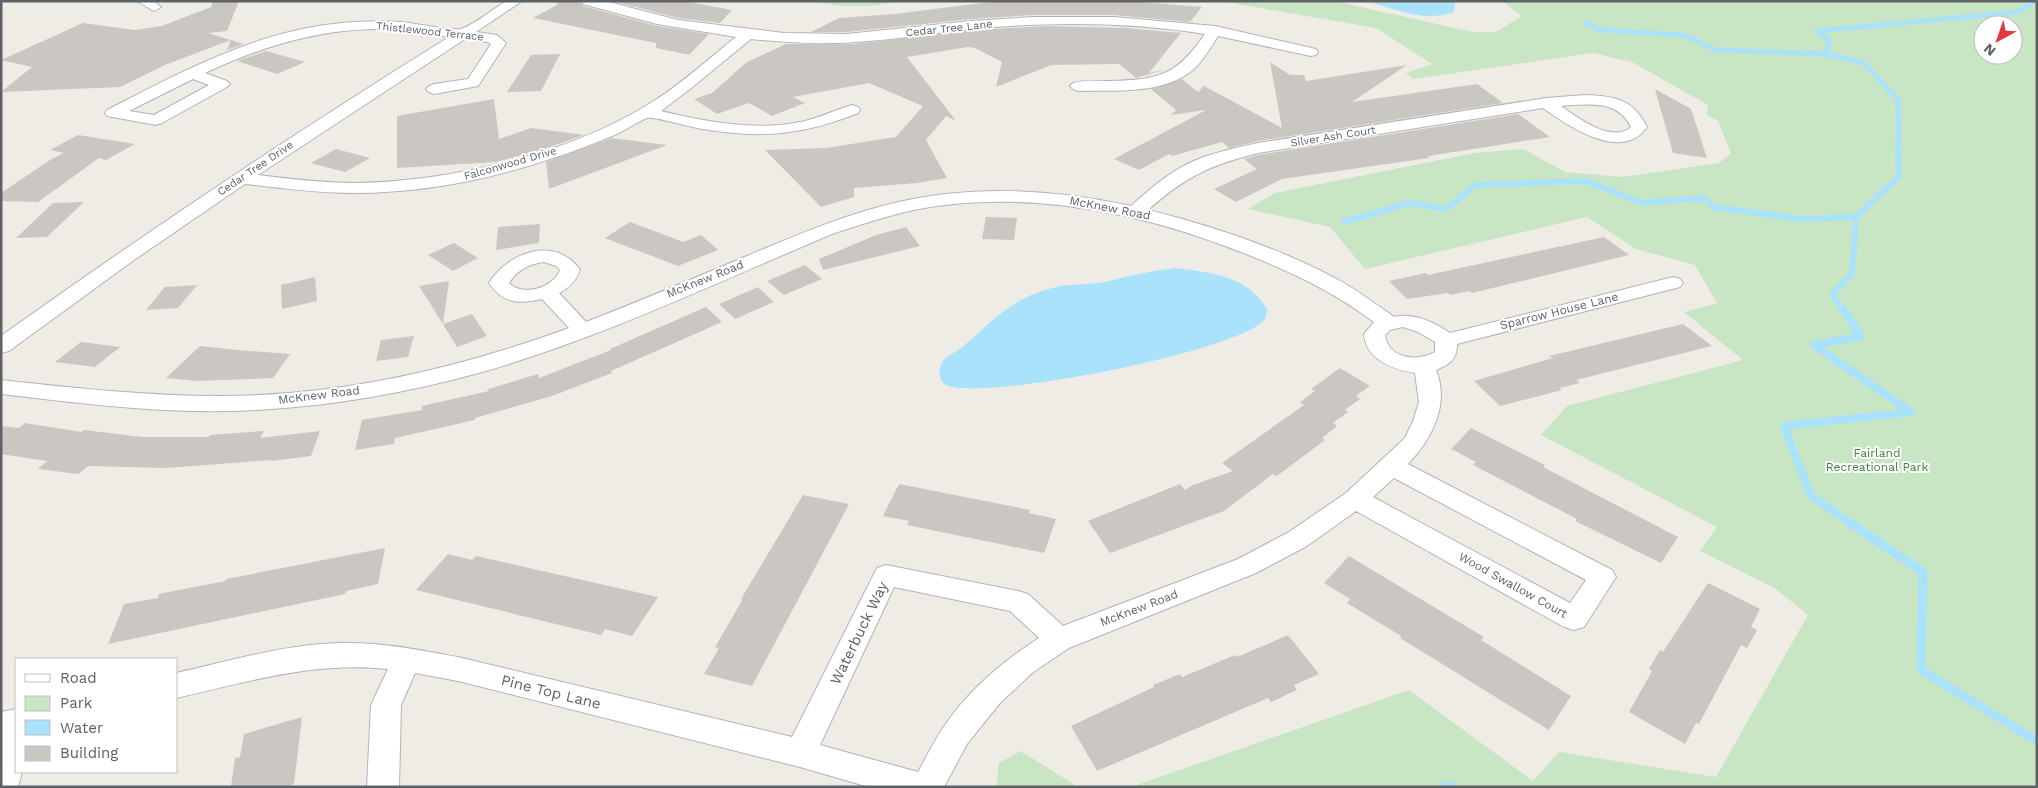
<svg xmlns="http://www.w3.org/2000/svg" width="2038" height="788" viewBox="0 0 2038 788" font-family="'Work Sans',sans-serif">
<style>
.green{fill:#c8e5c4;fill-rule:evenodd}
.water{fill:#aae2fb}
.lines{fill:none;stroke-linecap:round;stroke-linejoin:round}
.stream-far3{stroke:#aae2fb;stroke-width:5}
.stream-far2{stroke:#aae2fb;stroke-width:6}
.stream-far1{stroke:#aae2fb;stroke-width:8}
.stream{stroke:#aae2fb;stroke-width:9}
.building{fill:#cac7c2}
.minor-casing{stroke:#b1b4b7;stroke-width:2}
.minor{fill:#fff;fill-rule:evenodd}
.labels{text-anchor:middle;stroke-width:4;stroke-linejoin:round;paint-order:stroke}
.far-street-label{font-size:11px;fill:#5d6265;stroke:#fff}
.street-label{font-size:12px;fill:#5d6265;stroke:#fff}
.park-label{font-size:12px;fill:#3f8238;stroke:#fff}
.near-street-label{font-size:15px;fill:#5d6265;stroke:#fff}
</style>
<rect width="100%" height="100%" fill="#efece6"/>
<g class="green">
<path d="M810,1H897C869,9 838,7 810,1Z"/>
<path d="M1220,1H1334L1473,32H1496L1522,16L1502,1H2037V787H1131L1409,690L1533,781L1559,752L1716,777L1808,615L1776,589L1700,551L1717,527L1541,435L1567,406L1743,360L1684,312L1717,303L1695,265L1636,249L1587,217L1365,269L1330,227L1248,209L1275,193L1475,153L1523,149L1565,172L1623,177L1719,163L1731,153L1718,121L1707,115L1708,105L1632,62L1593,53L1413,79L1406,73L1432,64L1376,28ZM1983,25H2013V55H1983Z"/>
<path d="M1021,751L1078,787H996L999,763Z"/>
</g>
<g class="water">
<path d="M1366,1H1455L1454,12C1424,23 1395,9 1366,1Z"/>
<path d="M1175,268C1209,272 1249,276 1267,309C1267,312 1266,318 1264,320C1240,351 982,402 946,385C938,381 938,368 943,361C947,356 956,352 961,348C982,331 999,311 1023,299C1032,294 1042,291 1052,288C1066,284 1082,285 1097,283C1109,282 1121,277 1134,275C1147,272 1161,270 1175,268Z"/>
</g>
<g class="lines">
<g class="stream-far3">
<path d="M1585,22L1600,30L1684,35L1716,50L1825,54"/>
<path d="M1899,139L1898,100L1864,63L1825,54L1830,41L1816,31L2018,12L2035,1"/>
</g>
<g class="stream-far2">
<path d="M1344,222L1410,203L1447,209L1475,185L1586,181L1642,203L1704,198L1713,207L1801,219L1856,217"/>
<path d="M1843,311L1832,294L1852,274L1856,217L1899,176L1898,138"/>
</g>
<path class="stream-far1" d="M1843,309L1861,336L1814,345L1911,412L1784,426L1811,496L1852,524"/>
<g class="stream">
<path d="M1850,523L1923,572L1921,670L2037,741"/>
<path d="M1443,787L1447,785L1453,787"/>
</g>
</g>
<g class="building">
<path d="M213,1H239L227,31L208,33L244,44L227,50L231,40L165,65L120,87L1,92L32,67L1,60L83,23L135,30L162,26L211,7Z"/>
<path d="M557,1H580L583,6L657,26L709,34L690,54H685L656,48V43L533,18L557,5Z"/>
<path d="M613,1H683L732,10L720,23L678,18Z"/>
<path d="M998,1H1129L1202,7L1190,22L1114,15H1033L971,19L847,32H811L839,18L895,14Z"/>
<path d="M1046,26L1126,28L1181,33L1149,73L1168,69L1139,77L1136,78L1119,64L1051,65L996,87L1002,62L975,48L968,47L907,57L956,121L946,116L926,140L947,178L917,183L854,188V197L821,207L765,150L826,148L896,137L923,106L869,83L793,97L805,103L772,116L749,103L717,114L694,99L712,93L747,62L786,44H854L977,30Z"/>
<path d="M266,51L305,62L277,74L237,61Z"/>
<path d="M560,54L541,91L507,92L531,55Z"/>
<path d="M1270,62L1290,75H1304L1306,81L1407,65L1352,102L1477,84L1503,103L1258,141L1229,148L1222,142L1172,156L1169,154L1139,170L1114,159L1206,110L1171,115L1176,110L1151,89L1182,79L1198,92L1204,86L1282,128Z"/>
<path d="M1655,89L1691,109L1707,158L1673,153Z"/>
<path d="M494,99L499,139L531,128L584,135L547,148L496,162L397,168V116Z"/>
<path d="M1518,114L1550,137L1428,156L1429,158L1282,179L1236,202L1214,189L1257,169L1244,159L1258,155Z"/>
<path d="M78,135L135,144L106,160L99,158L38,202L1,201V193L50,160L64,153L50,150Z"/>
<path d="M612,138L667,145L549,189L546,162Z"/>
<path d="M336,149L370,158L345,172L311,163Z"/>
<path d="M84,202L47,237L16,238L53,203Z"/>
<path d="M986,217L1017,218L1014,240L982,239Z"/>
<path d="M630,222L683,242L701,235L718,250L678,266L605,238Z"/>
<path d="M540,224L539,243L496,250L498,227Z"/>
<path d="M906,227L920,246L823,270L819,259L876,235Z"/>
<path d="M1604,237L1629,255L1472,293L1469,291L1450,295L1448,293L1407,299L1389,281L1426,273L1428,275Z"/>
<path d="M454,243L478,258L453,271L428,255Z"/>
<path d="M805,265L822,279L784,295L767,281Z"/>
<path d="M315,277L317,301L282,309L281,285Z"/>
<path d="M449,281L443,324L419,286Z"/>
<path d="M197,285L178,308L146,310L165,287Z"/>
<path d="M758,287L774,302L735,319L719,304Z"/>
<path d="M706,307L722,322L611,371L612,373L552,396L475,418V420L395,438L394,444L355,450L362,420L422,410V406L489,391L488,389L538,374L539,378L611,350L610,349Z"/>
<path d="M472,314L487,336L457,347L443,324Z"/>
<path d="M1683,324L1712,346L1576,380L1580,383L1559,388L1562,390L1500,406L1474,381L1553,358L1549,356Z"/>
<path d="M414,336L408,357L376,361L381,340Z"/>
<path d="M81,342L120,347L95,367L55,362Z"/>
<path d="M200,346L238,350L290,354L273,378L197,381L166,378Z"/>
<path d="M1340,368L1370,386L1356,396L1360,399L1345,410L1348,412L1333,423L1337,426L1322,438L1325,440L1277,476L1273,474L1224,511L1110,553L1088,521L1180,484L1185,490L1193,485L1233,471L1222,463L1304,405L1300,402L1315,391L1311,389Z"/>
<path d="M25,423L81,432L84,430L142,437H208L210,435L264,431L260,438L320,431L311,456L271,461L272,460L166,468L88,466L79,474L38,469L47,461L1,454V426L19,428Z"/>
<path d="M1471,428L1545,465L1543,467L1678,537L1661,563L1575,521L1577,519L1473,465L1476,462L1451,449Z"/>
<path d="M899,484L1030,510L1029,513L1056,519L1044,553L907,525L909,521L883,516Z"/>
<path d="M803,495L849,504L752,686L704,674L719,648L715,647L743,599H741Z"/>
<path d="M385,548L378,584L346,591L345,594L108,644L124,604L158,598L159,594L225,581L226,579Z"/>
<path d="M448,554L472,560L476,556L658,597L632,636L605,629L601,635L416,590Z"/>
<path d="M1349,556L1484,637L1481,640L1571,696L1549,730L1400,638L1401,636L1347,603L1350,599L1324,583Z"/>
<path d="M1708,583L1760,609L1751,627L1757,630L1747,648L1741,645L1699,724L1696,723L1685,744L1629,712L1652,671L1649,669L1660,650L1663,652Z"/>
<path d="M1288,635L1319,674L1294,685L1297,690L1271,702L1268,698L1097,771L1071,726L1154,687L1153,685L1180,674L1182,677L1235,655L1237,657Z"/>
<path d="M302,717L294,784L286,787H231L235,758L240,757L244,734Z"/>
</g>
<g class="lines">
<g class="minor-casing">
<g id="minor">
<path d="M137,1H153L161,7L154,11Z"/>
<path d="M506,1H522L476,32L497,35L506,43L478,86L434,94L429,92L426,89L429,86L434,84L468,79L491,44L488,42L465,39L258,175C290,179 323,183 356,183C452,181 571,154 652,102C682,84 708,59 736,37L657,24L583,4L582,1H605L678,20L784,33L847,34L971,21L1033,17H1114L1215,26L1316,49L1318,52L1316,55L1311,56L1218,36C1211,47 1204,59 1195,68C1166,95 1115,90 1078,91L1073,89L1070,86L1073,83C1084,80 1096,81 1107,81C1157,80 1176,77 1205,34C1135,23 1063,22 993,27C951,30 910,38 868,41C829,45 790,43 751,39L690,89L661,111C706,122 755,131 801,122C819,118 835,110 852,105L858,107L860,110L858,113C804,135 760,139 703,129C692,128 654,116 647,118C637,122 627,129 617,134C595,143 573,152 550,159C488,180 419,193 354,193C317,193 281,188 245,184L134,260L9,351L1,353V336C148,231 296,132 449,37C425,33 399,29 374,29C315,30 258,48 205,73L227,81L230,84L227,87L162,123L156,125L107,116L105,113L107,110C171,77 236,42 307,28C338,22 369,20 401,22C412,23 455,31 461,29C472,26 495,8 506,1ZM193,79L209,85L154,115L129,111Z"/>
<path d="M1585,95C1615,96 1633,99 1647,127C1622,163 1568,126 1543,108L1258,153C1210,165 1185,177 1148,210C1213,226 1285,250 1344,283C1361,293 1377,305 1394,317C1413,312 1434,322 1450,333L1673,277L1680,279L1683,283L1680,287L1457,344C1457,360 1450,364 1436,370C1450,404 1432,439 1408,464L1612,570L1616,577L1584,627L1574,630L1564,627L1356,511L1307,546L1256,573L1069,648L1032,673L1000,703L967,744L944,787H869L800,767L458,681L415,673L401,705L399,787H367L371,705L388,669C315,661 246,682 176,698V673C230,661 285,644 341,643C381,642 419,650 458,657L792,737L877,568L886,565L1018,591L1028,594L1063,626L1238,559L1289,532L1346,493L1405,438L1413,421L1419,402L1415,373C1392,369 1366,360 1364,334L1374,322C1333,291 1289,271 1241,252C1147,215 1046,193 945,205C906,209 869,222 832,234C718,282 605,336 486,371C411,392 333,406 256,410C171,415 86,404 1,394V380C74,388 147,396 221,396C340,396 457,369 569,328L542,299C519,304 503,304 489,283C508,252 556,235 580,270C576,281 569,288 559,293L586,322C640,301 694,278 747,256C811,229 877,201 946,194C1008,187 1070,193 1131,206C1152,187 1174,168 1201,158C1220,151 1239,147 1258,143L1546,98ZM1571,105C1595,104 1619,102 1631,127C1612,144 1577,117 1561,106ZM544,262L556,266L560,270C553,288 523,297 509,283C517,270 529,264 544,262ZM1403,327L1418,332L1435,342V352C1418,362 1388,359 1385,335L1390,330ZM1394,478L1586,580L1570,603L1373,497ZM894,587L1010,611L1039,638C1003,661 969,690 945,725C935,739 927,756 918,772L820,745Z"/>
<path d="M16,709V772H22L18,787H1V712Z"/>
</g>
</g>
<use href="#minor" class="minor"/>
</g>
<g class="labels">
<g class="far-street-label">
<text transform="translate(949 28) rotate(-6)" y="4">Cedar Tree Lane</text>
<text transform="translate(430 31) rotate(6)" y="4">Thistlewood Terrace</text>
<text transform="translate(1333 136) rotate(-9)" y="4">Silver Ash Court</text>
<text transform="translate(510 163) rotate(-16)" y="4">Falconwood Drive</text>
<text transform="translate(255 168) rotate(-34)" y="4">Cedar Tree Drive</text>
</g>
<g class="street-label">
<text transform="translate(1110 208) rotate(11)" y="4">McKnew Road</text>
<text transform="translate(705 279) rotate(-22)" y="4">McKnew Road</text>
<text transform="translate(1559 311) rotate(-14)" y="4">Sparrow House Lane</text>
<text transform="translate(319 395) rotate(-7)" y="4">McKnew Road</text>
<text transform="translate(1513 585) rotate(29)" y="4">Wood Swallow Court</text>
<text transform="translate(1139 608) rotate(-21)" y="4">McKnew Road</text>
</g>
<g class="park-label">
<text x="1877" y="457">Fairland<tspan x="1877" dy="14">Recreational Park</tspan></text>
</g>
<g class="near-street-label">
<text transform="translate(859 633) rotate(-64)" y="5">Waterbuck Way</text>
<text transform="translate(551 692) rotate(14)" y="5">Pine Top Lane</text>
</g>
</g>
<rect width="2038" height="788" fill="none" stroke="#5d6265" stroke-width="5"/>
<rect x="15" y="658" width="162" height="115" fill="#ffffff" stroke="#bec0c1"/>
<rect x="25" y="674" width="25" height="8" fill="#ffffff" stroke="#bec0c1"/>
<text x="60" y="683" font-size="15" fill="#5d6265">Road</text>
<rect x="25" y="696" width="25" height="15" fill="#c8e5c4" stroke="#bec0c1"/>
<text x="60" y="708" font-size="15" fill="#5d6265">Park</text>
<rect x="25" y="720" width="25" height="15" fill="#aae2fb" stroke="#bec0c1"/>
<text x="60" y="733" font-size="15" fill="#5d6265">Water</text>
<rect x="25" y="746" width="25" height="15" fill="#cac7c2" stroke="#bec0c1"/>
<text x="60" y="758" font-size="15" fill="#5d6265">Building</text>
<g transform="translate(1998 40) rotate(220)"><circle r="24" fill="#ffffff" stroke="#bec0c1"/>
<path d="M0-4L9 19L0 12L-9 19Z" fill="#e23941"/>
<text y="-8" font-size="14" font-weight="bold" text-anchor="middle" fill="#5d6265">N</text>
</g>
</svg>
